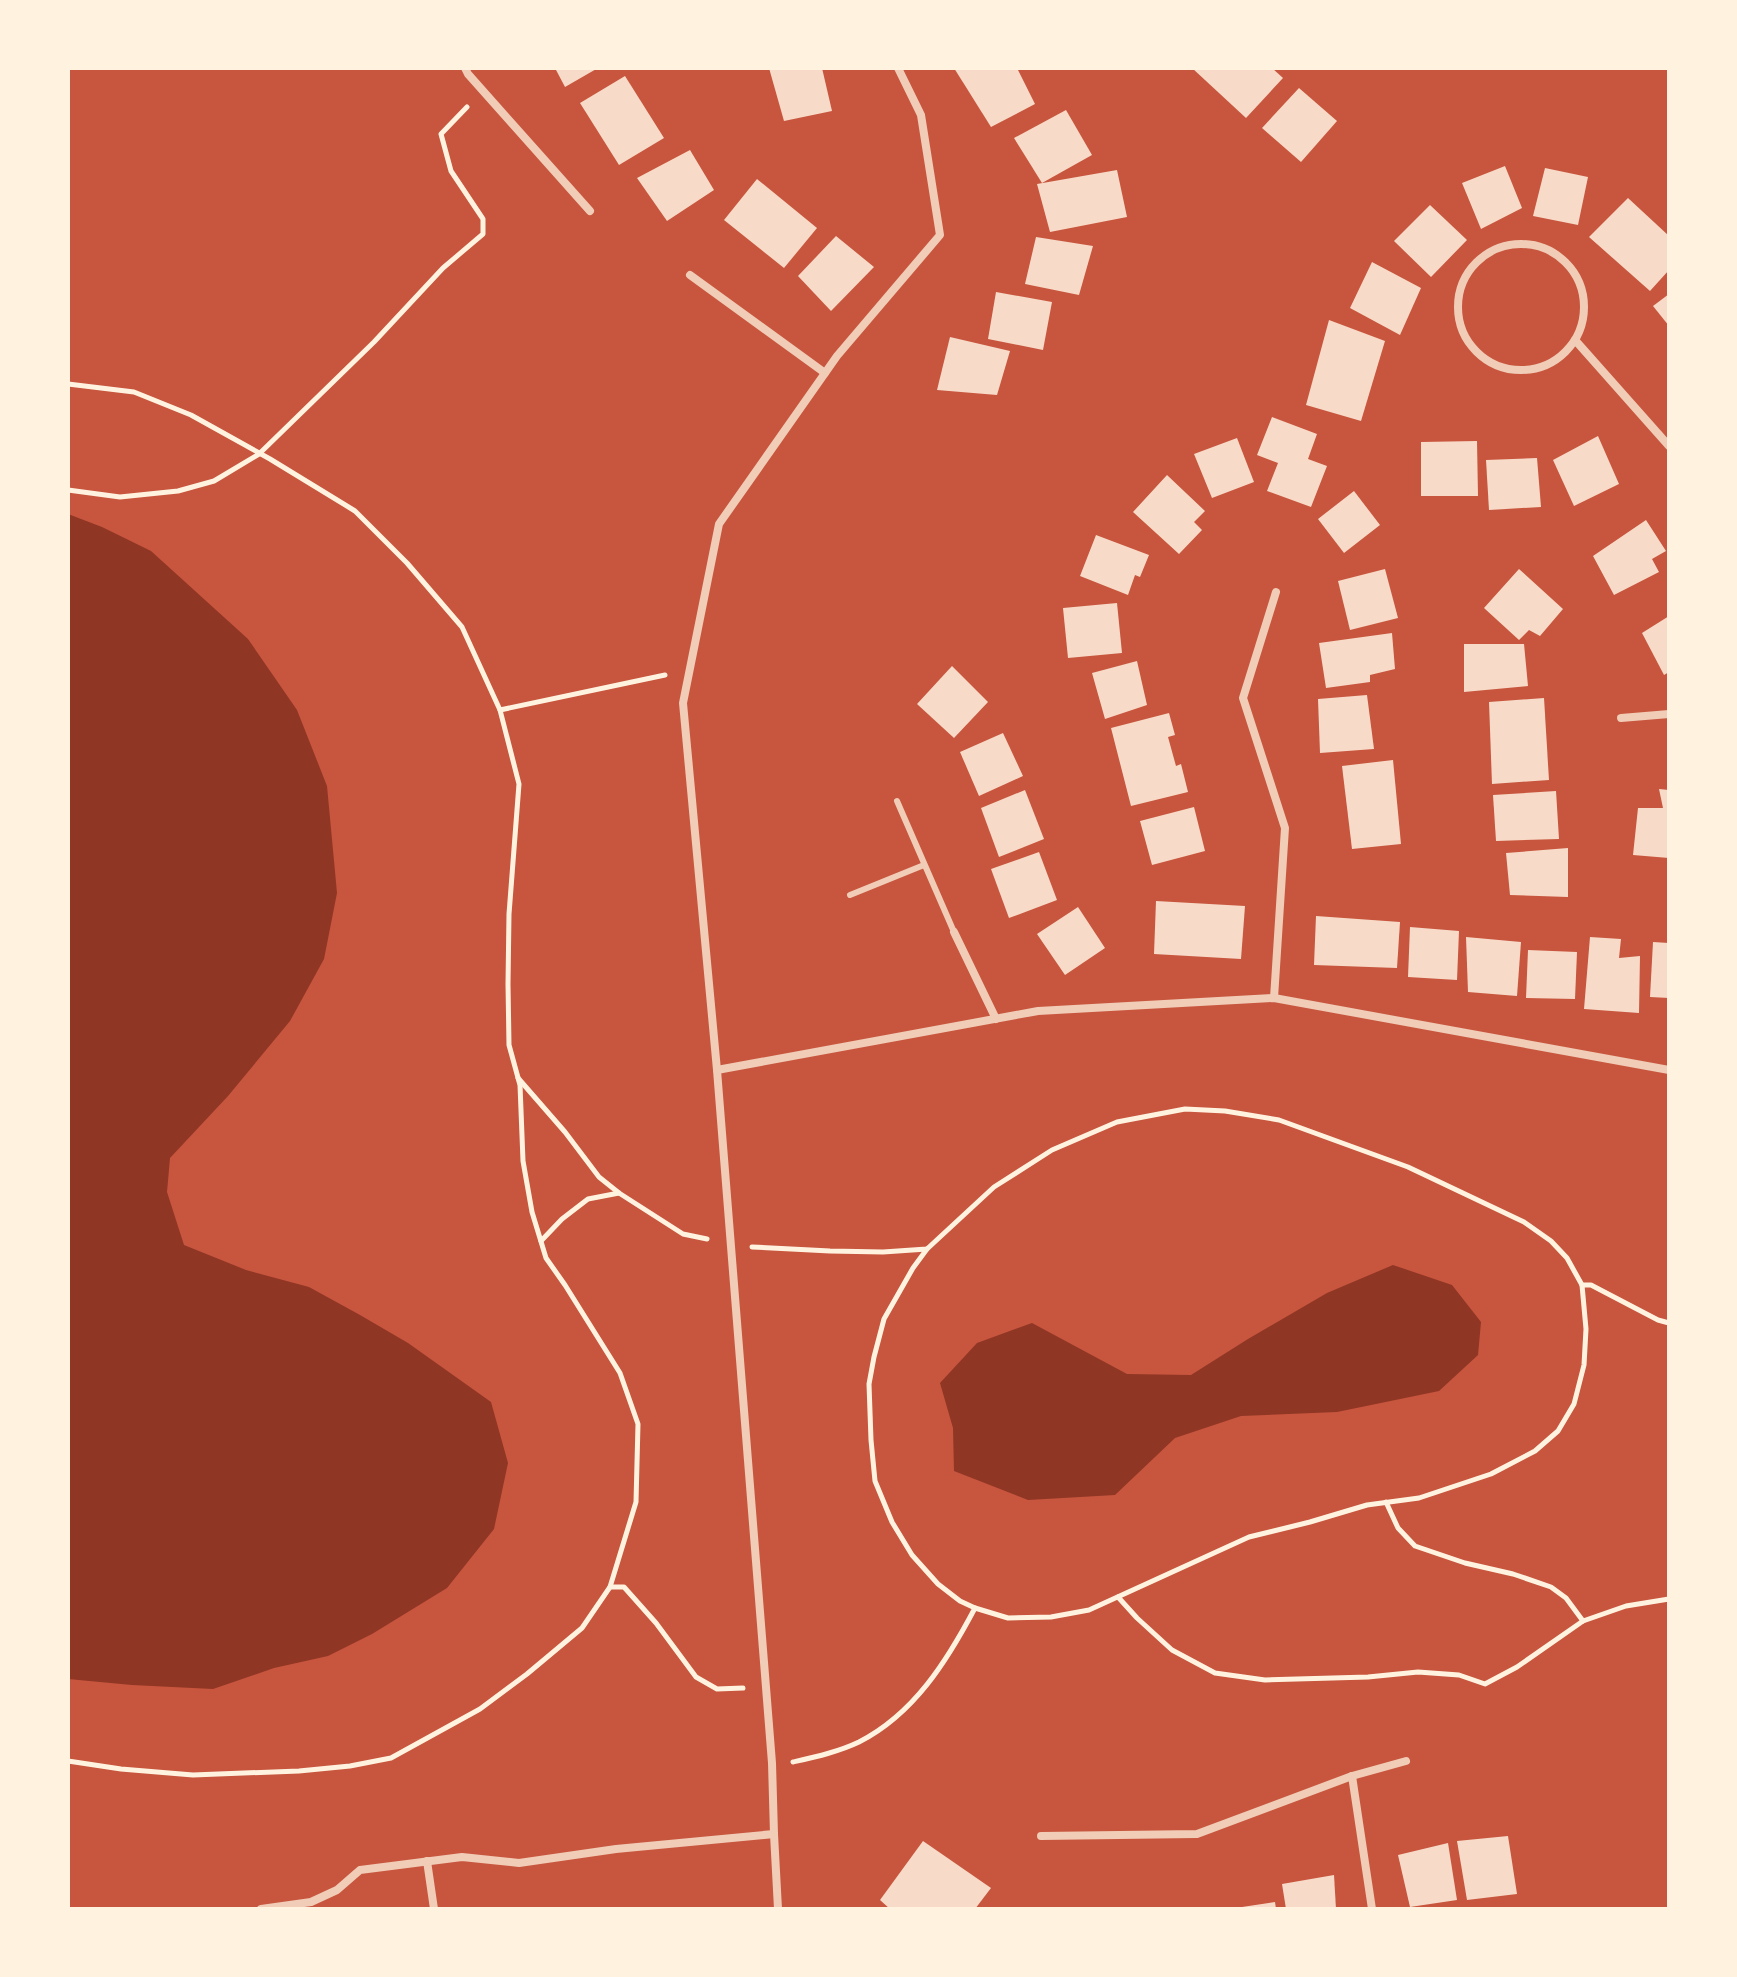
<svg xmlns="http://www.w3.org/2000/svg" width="1737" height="1977" viewBox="0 0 1737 1977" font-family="'Archivo Narrow',sans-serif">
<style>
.water{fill:#8f3625}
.building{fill:#f7dbc8}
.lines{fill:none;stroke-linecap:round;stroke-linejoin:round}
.path{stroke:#fff3e0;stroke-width:5}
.service{stroke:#f1ccb7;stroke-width:6}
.minor{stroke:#f1ccb7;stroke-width:8}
</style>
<rect width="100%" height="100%" fill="#c8553d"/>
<g class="water">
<path d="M68,514L102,527L151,551L248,639L297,710L327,786L337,893L324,959L290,1021L228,1096L170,1158L167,1192L184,1245L246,1270L309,1287L360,1315L408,1343L491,1402L508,1463L494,1529L447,1588L372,1634L328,1656L274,1668L213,1689L132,1685L68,1679Z"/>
<path d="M1393,1265L1452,1285L1481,1322L1478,1355L1439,1391L1337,1412L1241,1416L1175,1438L1115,1495L1028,1500L954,1471L953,1428L940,1383L977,1343L1032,1323L1127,1374L1191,1375L1248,1339L1327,1293Z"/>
</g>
<g class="building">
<path d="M555,68H598L565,87Z"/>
<path d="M769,68H822L832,111L784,121Z"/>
<path d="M954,68H1017L1035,104L991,127Z"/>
<path d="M1192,68H1272L1283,78L1246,118Z"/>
<path d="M625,76L664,138L619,165L580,103Z"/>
<path d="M1299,88L1337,121L1301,162L1262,128Z"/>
<path d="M1066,110L1092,155L1042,183L1014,138Z"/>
<path d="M690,150L714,190L667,221L637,178Z"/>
<path d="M1505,166L1522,208L1481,229L1462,183Z"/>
<path d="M1545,168L1588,177L1578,225L1533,216Z"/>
<path d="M1117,170L1127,217L1050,232L1037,184Z"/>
<path d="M757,179L817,228L784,268L724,220Z"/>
<path d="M1628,198L1669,236V270L1650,291L1589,237Z"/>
<path d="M1430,205L1467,240L1431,277L1394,241Z"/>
<path d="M836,236L874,267L831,311L798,276Z"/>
<path d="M1036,237L1093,246L1079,295L1025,284Z"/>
<path d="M1372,262L1421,288L1400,335L1350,308Z"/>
<path d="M996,292L1052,302L1043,350L988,339Z"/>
<path d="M1669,294V326L1653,306Z"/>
<path d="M1329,320L1385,341L1361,421L1306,405Z"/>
<path d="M950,337L1010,351L997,395L937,390Z"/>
<path d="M1272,417L1317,434L1308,459L1327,466L1311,507L1267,491L1278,463L1257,455Z"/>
<path d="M1598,436L1619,484L1574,506L1553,460Z"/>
<path d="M1237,438L1254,482L1212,498L1194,454Z"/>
<path d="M1477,441L1478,496H1421V442Z"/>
<path d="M1537,458L1541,507L1489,510L1486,460Z"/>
<path d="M1167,475L1205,511L1194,522L1202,530L1179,554L1133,512Z"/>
<path d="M1354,491L1380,525L1344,553L1318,519Z"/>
<path d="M1646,520L1666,551L1652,559L1659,572L1614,595L1593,556Z"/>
<path d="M1096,535L1149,555L1140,577L1135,575L1128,595L1080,576Z"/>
<path d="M1385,569L1398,618L1350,630L1338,581Z"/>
<path d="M1519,569L1563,609L1540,636L1529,630L1519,640L1484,608Z"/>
<path d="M1117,603L1122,653L1068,658L1063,608Z"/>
<path d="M1669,616V672L1664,675L1642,633Z"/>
<path d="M1392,633L1395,669L1370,675V682L1326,688L1319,643Z"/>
<path d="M1464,644H1524L1528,686L1464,692Z"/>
<path d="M1137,661L1147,705L1105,719L1092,673Z"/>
<path d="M952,666L988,702L954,738L917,704Z"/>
<path d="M1367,695L1374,749L1320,753L1318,699Z"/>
<path d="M1544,698L1549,780L1492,784L1489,702Z"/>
<path d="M1169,713L1175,735L1168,737L1176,766L1181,764L1188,792L1131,806L1111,728Z"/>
<path d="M1003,733L1023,776L979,796L960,752Z"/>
<path d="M1393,760L1401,844L1352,849L1342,766Z"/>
<path d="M1659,789L1669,790V858L1633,855L1638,808H1663Z"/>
<path d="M1025,790L1044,839L999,857L981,808Z"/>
<path d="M1556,791L1559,839L1496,841L1493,795Z"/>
<path d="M1194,807L1205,851L1152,865L1140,821Z"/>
<path d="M1568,848V897L1510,895L1506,853Z"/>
<path d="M1039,852L1057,900L1009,918L991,869Z"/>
<path d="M1156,901L1245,906L1241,959L1154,954Z"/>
<path d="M1078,907L1105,948L1065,975L1037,934Z"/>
<path d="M1316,916L1400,922L1397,968L1314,965Z"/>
<path d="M1410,927L1459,931L1457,980L1408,977Z"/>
<path d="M1466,937L1521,942L1517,996L1468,992Z"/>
<path d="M1590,937L1621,939L1619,958L1640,956L1639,1013L1584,1009Z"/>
<path d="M1653,942L1669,943V998L1650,997Z"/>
<path d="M1528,950L1577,952L1575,999L1526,998Z"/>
<path d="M1508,1836L1517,1894L1467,1900L1457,1841Z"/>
<path d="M923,1841L991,1888L975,1909H890L880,1900Z"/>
<path d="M1448,1843L1457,1900L1410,1907L1398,1855Z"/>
<path d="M1334,1875L1336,1909H1286L1282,1884Z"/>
<path d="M1275,1902L1276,1909H1242V1907Z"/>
</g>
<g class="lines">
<g class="path">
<path d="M68,384L134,392L191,415L270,459L355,511L407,563L462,627L500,710L665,675"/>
<path d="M68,490L120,497L178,491L214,481L259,454L374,342L443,268L483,234V219L451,171L441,134L467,107"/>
<path d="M518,1078L565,1132L599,1177L619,1193L683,1234L707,1239"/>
<path d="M541,1241L562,1219L588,1199L619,1193"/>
<path d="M752,1247L830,1251L883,1252L927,1249L994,1187L1052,1150L1117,1122L1185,1109L1225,1111L1279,1120L1408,1167L1524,1222L1551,1241L1567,1258L1582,1285H1591L1658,1320L1669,1323"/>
<path d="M1386,1502L1398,1528L1415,1546L1465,1563L1513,1574L1551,1587L1566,1598L1583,1621"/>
<path d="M610,1587H624L656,1623L696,1677L717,1689L743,1688"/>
<path d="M1118,1597L1137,1618L1172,1650L1215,1673L1265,1680L1368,1677L1418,1672L1459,1675L1485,1684L1517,1667L1583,1621L1626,1606L1669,1599"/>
<path d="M975,1608L1008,1618L1051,1617L1089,1610L1249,1537L1310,1522L1367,1505L1419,1498L1491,1474L1535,1451L1558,1431L1574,1404L1584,1365L1586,1329L1582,1285"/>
<path d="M68,1761L121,1769L193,1775L299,1771L350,1766L391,1758L480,1709L527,1674L582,1628L610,1587L636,1502L638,1424L620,1373L565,1285L546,1258L532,1212L523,1161L520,1085L509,1045L508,984L509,914L519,784L500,710"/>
<path d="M793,1762C815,1757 838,1752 859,1742C914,1714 947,1661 975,1608L960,1601L938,1584L912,1555L892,1522L875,1481L871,1440L869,1384L874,1357L884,1319L913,1268L927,1249"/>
</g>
<g class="service">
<path d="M897,801L954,932"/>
<path d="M850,895L924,865"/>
</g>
<g class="minor">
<path d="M465,68L468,74L590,211"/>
<circle cx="1521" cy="307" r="63"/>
<path d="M690,275L825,373"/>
<path d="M1575,340L1669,446"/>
<path d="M1621,718L1669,714"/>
<path d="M954,932L996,1019"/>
<path d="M1274,998L1285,828L1243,698L1276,592"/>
<path d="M717,1070L1038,1011L1274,998L1669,1070"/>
<path d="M1352,1776L1372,1909"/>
<path d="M1041,1836L1197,1834L1352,1776L1406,1761"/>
<path d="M427,1861L434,1909"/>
<path d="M261,1909L311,1902L337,1890L360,1870L462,1857L519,1863L616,1849L774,1834"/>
<path d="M778,1909L774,1834L772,1763L717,1070L683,703L719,524L837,356L940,235L921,115L898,68"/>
</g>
</g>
<rect width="1737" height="1977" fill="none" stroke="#fff3e0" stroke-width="140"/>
</svg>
